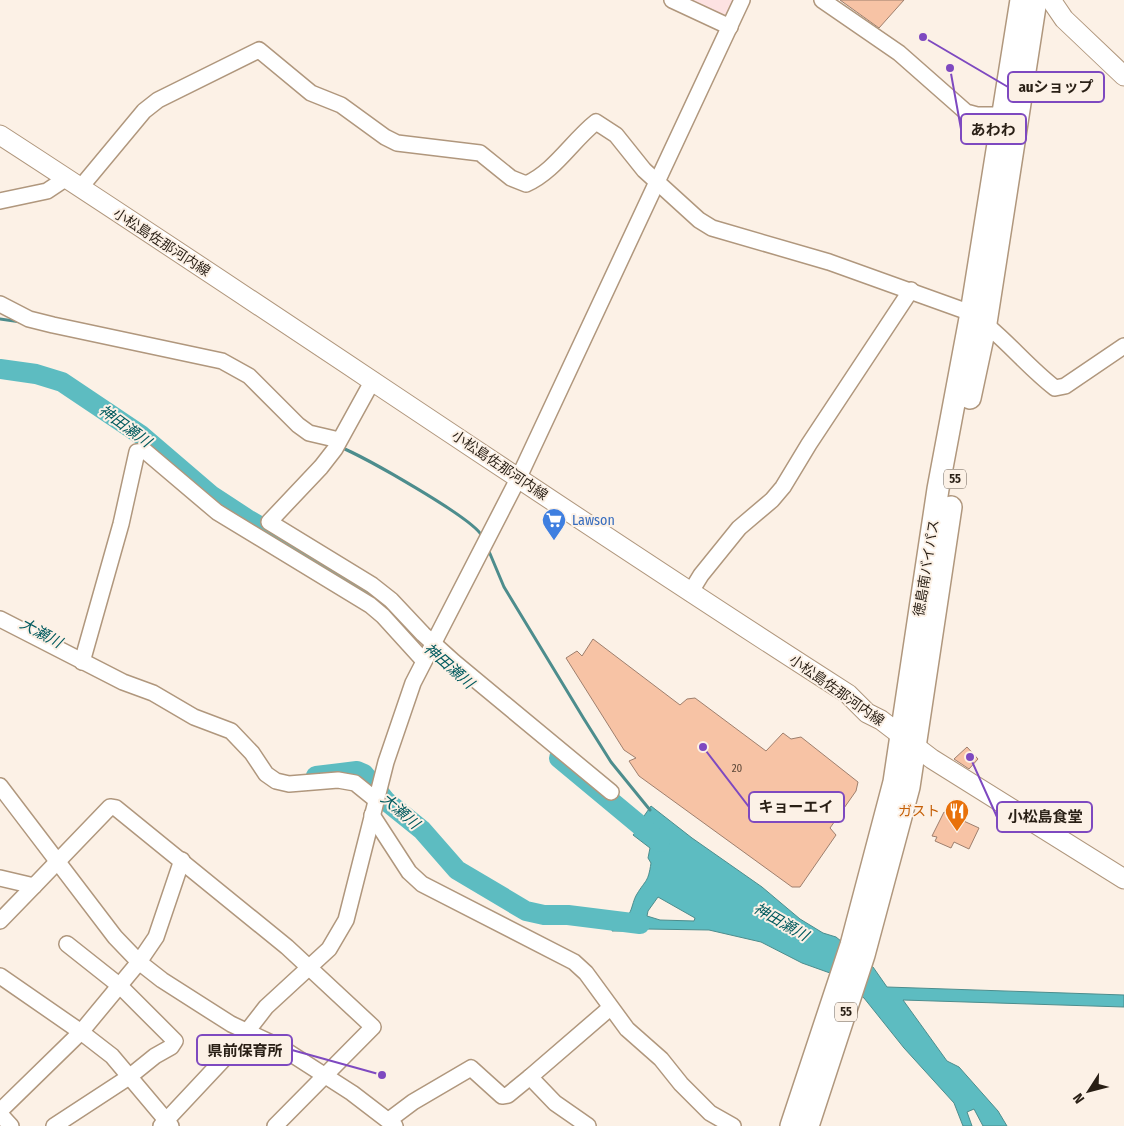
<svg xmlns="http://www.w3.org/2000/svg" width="1124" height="1126" viewBox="0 0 1124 1126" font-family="'Fira Sans Condensed','Noto Sans JP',sans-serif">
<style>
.education{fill:#fde2e2}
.water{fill:#5dbcc1;stroke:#4d8d8d;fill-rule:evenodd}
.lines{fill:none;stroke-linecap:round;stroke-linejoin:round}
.stream{stroke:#4d8d8d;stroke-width:3}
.river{stroke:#5dbcc1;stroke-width:20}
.building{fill:#f7c3a5;stroke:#9e7f6d}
.minor-casing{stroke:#b0977d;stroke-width:18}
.major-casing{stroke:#b0977d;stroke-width:21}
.highway-casing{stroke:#b0977d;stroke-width:24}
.minor{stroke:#fff;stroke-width:15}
.major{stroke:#fff;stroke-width:19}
.highway{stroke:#fff;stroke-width:21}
.labels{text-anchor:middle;stroke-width:4;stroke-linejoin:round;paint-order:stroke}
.number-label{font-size:11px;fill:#5c4839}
.shield{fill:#fcf1e6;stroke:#685e54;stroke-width:1}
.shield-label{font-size:12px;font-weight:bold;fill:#291f15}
.street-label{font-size:14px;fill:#291f15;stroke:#fcf1e6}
.shop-label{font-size:14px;fill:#366cbe;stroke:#fcf1e6;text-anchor:start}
.food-label{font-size:14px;fill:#c56008;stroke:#fcf1e6;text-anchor:end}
.water-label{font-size:15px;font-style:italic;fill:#015a5e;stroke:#fcf1e6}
.leader{fill:none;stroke:#7e49c0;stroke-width:2}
.callout-dot{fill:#7e49c0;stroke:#fcf1e6;stroke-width:2}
.callout{fill:#fcf1e6;stroke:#7e49c0;stroke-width:2}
.callout-label{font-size:15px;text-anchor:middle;font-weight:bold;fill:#291f15}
</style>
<rect width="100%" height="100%" fill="#fcf1e6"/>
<path class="education" d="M679,0H736L728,17L722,21Z"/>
<path class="water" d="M651,806L692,838L762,887L800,919L823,933L836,937L873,967L887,987L1124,995V1007L903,1000L947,1061L959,1067L998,1111L1007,1126H983L974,1109L967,1112L972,1126H963L954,1103L904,1048L864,998L830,973L802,963L761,942L709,930L646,929L638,931H612L614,921C634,920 630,905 637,894C646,879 648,883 651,863L648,858L650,848L633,835L644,822V816ZM658,897L695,918L694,921L660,920L647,916L648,911Z"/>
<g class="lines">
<g class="stream">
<path d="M0,319L21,322"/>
<path d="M340,447C363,456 473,518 482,536"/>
<path d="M488,549L504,587L584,719L611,762L650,810"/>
</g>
<g class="river">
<path d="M0,369L36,374L62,382L141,435L211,495L249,520L355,582L397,615"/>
<path d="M559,758L660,842"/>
<path d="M316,776L357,771L364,774L386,801L422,830L457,870L526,911L544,915H568L640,924"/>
</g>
</g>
<g class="building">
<path d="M840,0H904L879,28Z"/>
<path d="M593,639L680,705L687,699L695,698L766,751L783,733L791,739L801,737L858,782L856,791L830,828L836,835L800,887H792L639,776L629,761L636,758L624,750L566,658L577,651L582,656Z"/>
<path d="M967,747L978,759L969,769L954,759Z"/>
<path d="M944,812L979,828L969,849L954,842L951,848L935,841L937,837L932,836Z"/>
</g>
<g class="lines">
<g class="minor-casing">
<g id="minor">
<path d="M672,0L730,27"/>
<path d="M822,0L899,53L966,112L977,115H1002"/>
<path d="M80,188L144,111L158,100L259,50L311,93L341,105L385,137L397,143L480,153L511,178L526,184C554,172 572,141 596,122L616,135L644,170L699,220L712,228L829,262L971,313C1002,334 1025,365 1055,388L1065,386L1124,346"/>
<path d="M0,201L47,191L65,179"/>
<path d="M0,304L29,319L53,325L222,361L249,376L298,425L309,433L339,440"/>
<path d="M373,380L335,449L321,467L269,522L372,585L391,600L423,634L454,662L611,792"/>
<path d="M690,593L701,575L739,528L772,500L783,487L809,444L911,290"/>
<path d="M0,619L123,682L153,693L194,717L231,731L252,753L266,774L276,781L289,784L338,780L355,783L376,800"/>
<path d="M82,662L121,524L137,452L145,451L217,512L370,605L383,616L423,660"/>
<path d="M0,786L115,937L139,962L162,980L231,1024L282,1048L352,1093L395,1126"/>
<path d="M372,815L409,872L422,884L574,962L586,973L627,1029L661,1059L681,1084L710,1113L733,1126"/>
<path d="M0,878L34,886L110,807L116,808L287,947L373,1027L275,1126"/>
<path d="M0,921L34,886"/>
<path d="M0,976L81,1032L112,1056L171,1126"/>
<path d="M0,1111L81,1032L139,962L156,937L182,860"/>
<path d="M0,1114L11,1126"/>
<path d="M389,1120L413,1102L471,1068L502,1096L508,1095L530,1077"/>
<path d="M54,1126L129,1077L155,1056L171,1047L175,1041L120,986L67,944"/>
<path d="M161,1126L235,1047L266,1007L329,949L346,920L386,762L413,683L519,477L742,0"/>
<path d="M588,1126L555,1103L530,1077L610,1008"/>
</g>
</g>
<g class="major-casing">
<g id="major">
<path d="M1051,0L1064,19L1124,76"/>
<path d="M0,135C284,319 563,512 848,694L867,713L881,720L932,759L1124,879"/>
</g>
</g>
<g class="highway-casing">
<g id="highway">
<path d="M970,398L986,323L1036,0"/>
<path d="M791,1126L851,945L894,782L938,489L971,313L1021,0"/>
<path d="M808,1126L864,955L909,787L951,507"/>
</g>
</g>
<use href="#minor" class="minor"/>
<use href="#major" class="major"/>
<use href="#highway" class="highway"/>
</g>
<defs>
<g id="supermarket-pin" transform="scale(1.25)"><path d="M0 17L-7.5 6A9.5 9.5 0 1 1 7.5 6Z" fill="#3f7fe0" stroke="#fcf1e6"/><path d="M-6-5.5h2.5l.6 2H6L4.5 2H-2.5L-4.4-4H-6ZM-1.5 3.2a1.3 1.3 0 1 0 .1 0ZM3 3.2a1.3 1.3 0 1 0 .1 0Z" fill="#fff"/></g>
<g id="restaurant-pin" transform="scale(1.25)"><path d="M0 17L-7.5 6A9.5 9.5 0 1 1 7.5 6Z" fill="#e8710a" stroke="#fcf1e6"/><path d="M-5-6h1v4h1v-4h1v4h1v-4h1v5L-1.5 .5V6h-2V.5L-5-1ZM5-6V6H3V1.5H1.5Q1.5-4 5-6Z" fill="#fff"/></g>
</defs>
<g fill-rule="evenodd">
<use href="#supermarket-pin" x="554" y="520"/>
<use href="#restaurant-pin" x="957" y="811"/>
</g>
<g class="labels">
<g class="number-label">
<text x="737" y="772">20</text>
</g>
<g class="shield">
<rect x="944" y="469.5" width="22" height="19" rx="4"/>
<rect x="835" y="1002.5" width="22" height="19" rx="4"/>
</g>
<g class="shield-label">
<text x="955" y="483">55</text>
<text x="846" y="1016">55</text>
</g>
<g class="street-label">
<text transform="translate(162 242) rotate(33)" y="5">小松島佐那河内線</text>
<text transform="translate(500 465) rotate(34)" y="5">小松島佐那河内線</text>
<text transform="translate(926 568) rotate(-81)" y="5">徳島南バイパス</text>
<text transform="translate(837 690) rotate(35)" y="5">小松島佐那河内線</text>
</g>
<g class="shop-label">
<text x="572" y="525">Lawson</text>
</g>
<g class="food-label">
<text x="940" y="816">ガスト</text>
</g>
<g class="water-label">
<text transform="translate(125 426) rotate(36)" y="5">神田瀬川</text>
<text transform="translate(41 633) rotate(28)" y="5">大瀬川</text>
<text transform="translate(449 666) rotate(41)" y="5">神田瀬川</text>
<text transform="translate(400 811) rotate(41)" y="5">大瀬川</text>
<text transform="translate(781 922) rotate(30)" y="5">神田瀬川</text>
</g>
</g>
<path class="leader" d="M923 37L1008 87M950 68L961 129M703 747L749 807M970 757L997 817M382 1075L292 1050"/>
<g class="callout-dot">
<circle cx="923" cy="37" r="5"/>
<circle cx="950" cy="68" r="5"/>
<circle cx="703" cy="747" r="5"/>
<circle cx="970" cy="757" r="5"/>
<circle cx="382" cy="1075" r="5"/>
</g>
<g class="callout">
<rect x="1008" y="72" width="96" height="30" rx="5"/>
<rect x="961" y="114" width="65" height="30" rx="5"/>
<rect x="749" y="792" width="95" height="30" rx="5"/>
<rect x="997" y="802" width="95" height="30" rx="5"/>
<rect x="197" y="1035" width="95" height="30" rx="5"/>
</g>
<g class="callout-label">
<text x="1056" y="92">auショップ</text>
<text x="993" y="135">あわわ</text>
<text x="796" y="812">キョーエイ</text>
<text x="1045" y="822">小松島食堂</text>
<text x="245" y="1056">県前保育所</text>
</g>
<g transform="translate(1089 1091) rotate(234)" stroke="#fcf1e6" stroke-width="4" paint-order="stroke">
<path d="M0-4L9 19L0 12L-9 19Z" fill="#291f15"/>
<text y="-8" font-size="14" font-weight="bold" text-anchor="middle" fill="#291f15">N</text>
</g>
</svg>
